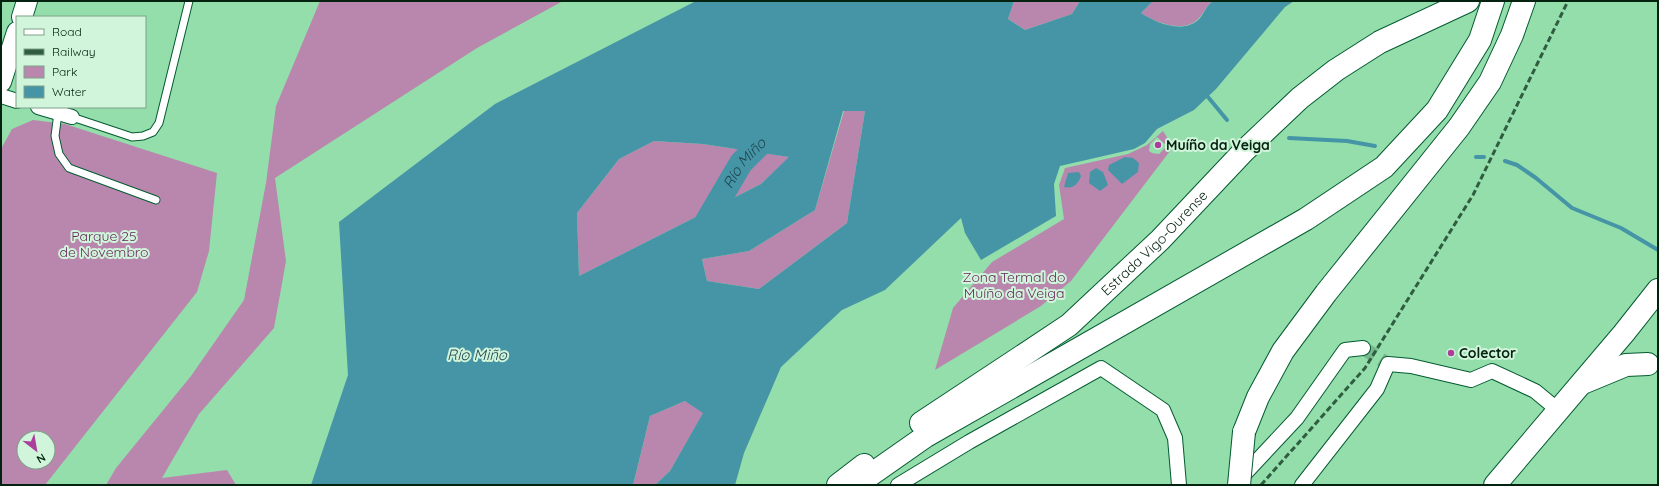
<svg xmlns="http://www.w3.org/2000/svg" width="1659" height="486" viewBox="0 0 1659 486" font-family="Quicksand,sans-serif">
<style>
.green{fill:#b987ae;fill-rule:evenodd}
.water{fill:#4595a7;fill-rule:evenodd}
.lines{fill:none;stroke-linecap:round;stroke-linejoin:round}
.stream{stroke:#4595a7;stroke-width:4}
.river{stroke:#4595a7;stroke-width:24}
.street-tunnel{stroke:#76b88c;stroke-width:14;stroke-dasharray:14 7;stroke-linecap:butt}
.lane-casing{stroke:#045b31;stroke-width:9}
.street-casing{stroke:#045b31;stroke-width:16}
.secondary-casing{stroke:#045b31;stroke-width:22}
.highway-casing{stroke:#045b31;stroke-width:24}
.lane{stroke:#fff;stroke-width:7}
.street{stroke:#fff;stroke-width:14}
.secondary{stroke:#fff;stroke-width:20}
.highway{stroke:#fff;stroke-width:22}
.rail{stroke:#305d40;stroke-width:3;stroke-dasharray:6 3;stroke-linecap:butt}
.highway-bridge-casing{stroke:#045b31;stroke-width:24;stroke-linecap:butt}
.highway-bridge{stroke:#fff;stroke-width:22}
.poi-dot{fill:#ac3d9b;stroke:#d1f5db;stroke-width:1.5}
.labels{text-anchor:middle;stroke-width:4;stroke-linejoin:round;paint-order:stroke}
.poi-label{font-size:14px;font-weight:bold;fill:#032210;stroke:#d1f5db;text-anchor:start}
.park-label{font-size:14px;fill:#66285c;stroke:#d1f5db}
.street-label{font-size:14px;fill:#032210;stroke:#d1f5db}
.water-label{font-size:15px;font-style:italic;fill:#1f454d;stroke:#d1f5db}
</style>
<rect width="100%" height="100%" fill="#93deab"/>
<g class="green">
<path d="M320,1H563L477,48L275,178L286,261L274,328L199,414L162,478L227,470L236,485H106L116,468L191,376L244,300L266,183L276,106Z"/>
<path d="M1014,1H1080L1072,14L1025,30L1008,19Z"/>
<path d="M1153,1H1213C1206,6 1205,12 1199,18C1185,34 1156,23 1141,13Z"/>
<path d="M844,111H865L847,223L759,289L707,281L702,259L749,251L815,210Z"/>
<path d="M33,120L65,124L217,173L209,251L197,292L45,485H1V149L12,129ZM24,438H48V462H24Z"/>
<path d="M1163,131L1173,147L1071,281L1041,306L935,370L953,308L992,262L1064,219L1059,185L1065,168L1128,154L1147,145ZM1157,137L1167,146L1159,154L1152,153L1149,151L1150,144Z"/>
<path d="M654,141L703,144L790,157L761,184L579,276L577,213L619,159Z"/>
<path d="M685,401L704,412L670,471L655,485H633L650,416Z"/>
</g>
<g class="water">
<path d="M696,1H1014L1008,19L1025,30L1072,14L1080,1H1153L1141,13C1156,23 1185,35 1200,18C1205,12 1206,6 1213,1H1294L1285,7L1216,89L1194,110L1157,129L1145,143L1134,149L1060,166L1054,184L1056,216L981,260L965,233L961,218L885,290L842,310L781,367L744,453L735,485H655L670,471L703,413L685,401L650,416L633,485H311L348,375L339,222L495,104ZM843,111H865L847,223L759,289L707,281L702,259L749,251L815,210ZM654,141L703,144L789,157L761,184L579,276L577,213L619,159Z"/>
<path d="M1125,157L1133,158L1139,163L1138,172L1122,184L1108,170L1109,165Z"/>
<path d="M1096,168L1103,172L1108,185L1100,191L1089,183L1090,172Z"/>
<path d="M1079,172L1081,176C1078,184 1074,189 1064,187L1068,173Z"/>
</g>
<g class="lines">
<g class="stream">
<path d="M1208,97L1227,120"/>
<path d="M1289,138L1347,141L1375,146"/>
<path d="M1476,157H1484"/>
<path d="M1505,161L1517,165L1536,178L1572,208L1621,228L1658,250"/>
</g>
<path class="river" id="s1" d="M700,233L741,163L775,129"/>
<path class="street-tunnel" d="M1363,348L1388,364"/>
<g class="lane-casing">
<g id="lane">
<path d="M58,113L55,136L59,154L69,168L156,200"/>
<path d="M72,117L132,137L143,136L153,132L159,123L189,1"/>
</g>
</g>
<g class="street-casing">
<g id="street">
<path d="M1,96L17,101"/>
<path d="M38,107L72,117"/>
<path d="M1239,480L1297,418L1345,350L1363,348"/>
<path d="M898,485L969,442L1101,368L1163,410L1175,438L1179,485"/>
<path d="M1302,485L1377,389L1388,364L1411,366L1471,380L1492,371L1535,391L1558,410"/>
</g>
</g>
<g class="secondary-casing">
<g id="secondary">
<path d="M22,17L27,1"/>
<path d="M1,82L17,32"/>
</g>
</g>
<g class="highway-casing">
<g id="highway">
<path d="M1585,382L1626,365L1648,364"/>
<path id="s2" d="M921,423L1069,325L1160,240L1244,151L1300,98L1336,70L1380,42L1468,1"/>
<path d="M1244,432L1258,397L1283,351L1326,293L1459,127L1490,82L1512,35L1524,1"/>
<path d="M838,485L864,465"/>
<path d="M856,485L926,436L1306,219L1384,167L1437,110L1480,40L1493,1"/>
<path d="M1495,485L1624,333L1658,290"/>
</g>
</g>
<use href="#lane" class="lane"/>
<use href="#street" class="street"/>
<use href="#secondary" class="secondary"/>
<use href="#highway" class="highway"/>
<path class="rail" d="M1261,485L1365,368L1473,195L1568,1"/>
<g class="highway-bridge-casing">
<path id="highway-bridge" d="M1239,485L1244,432"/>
</g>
<use href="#highway-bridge" class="highway-bridge"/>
</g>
<g class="poi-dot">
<circle cx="1158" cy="145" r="4"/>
<circle cx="1451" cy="353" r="4"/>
</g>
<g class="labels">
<g class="poi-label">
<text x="1166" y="150">Muíño da Veiga</text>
<text x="1459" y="358">Colector</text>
</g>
<g class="park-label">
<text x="104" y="241">Parque 25<tspan x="104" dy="16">de Novembro</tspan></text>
<text x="1014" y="282">Zona Termal do<tspan x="1014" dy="16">Muíño da Veiga</tspan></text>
</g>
<g class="street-label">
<text dy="5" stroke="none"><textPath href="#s2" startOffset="296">Estrada Vigo-Ourense</textPath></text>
</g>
<g class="water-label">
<text dy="5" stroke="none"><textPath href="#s1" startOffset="83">Río Miño</textPath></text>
<text x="477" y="360">Río Miño</text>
</g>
</g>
<rect width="1659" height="486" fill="none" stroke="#032210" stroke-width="4"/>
<rect x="16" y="16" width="130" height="92" fill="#d1f5db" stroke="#7fa18a"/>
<rect x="24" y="29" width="20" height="6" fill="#ffffff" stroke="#7fa18a"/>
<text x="52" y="36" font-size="12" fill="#032210">Road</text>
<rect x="24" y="49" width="20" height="6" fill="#305d40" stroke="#7fa18a"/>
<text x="52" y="56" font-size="12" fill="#032210">Railway</text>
<rect x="24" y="66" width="20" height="12" fill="#b987ae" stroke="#7fa18a"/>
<text x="52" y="76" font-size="12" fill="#032210">Park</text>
<rect x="24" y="86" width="20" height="12" fill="#4595a7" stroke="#7fa18a"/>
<text x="52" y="96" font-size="12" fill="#032210">Water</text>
<g transform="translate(36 450) rotate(149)"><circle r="19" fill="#d1f5db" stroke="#7fa18a"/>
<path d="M0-3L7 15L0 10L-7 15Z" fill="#ac3d9b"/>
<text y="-6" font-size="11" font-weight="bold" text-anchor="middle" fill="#032210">N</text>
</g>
</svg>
